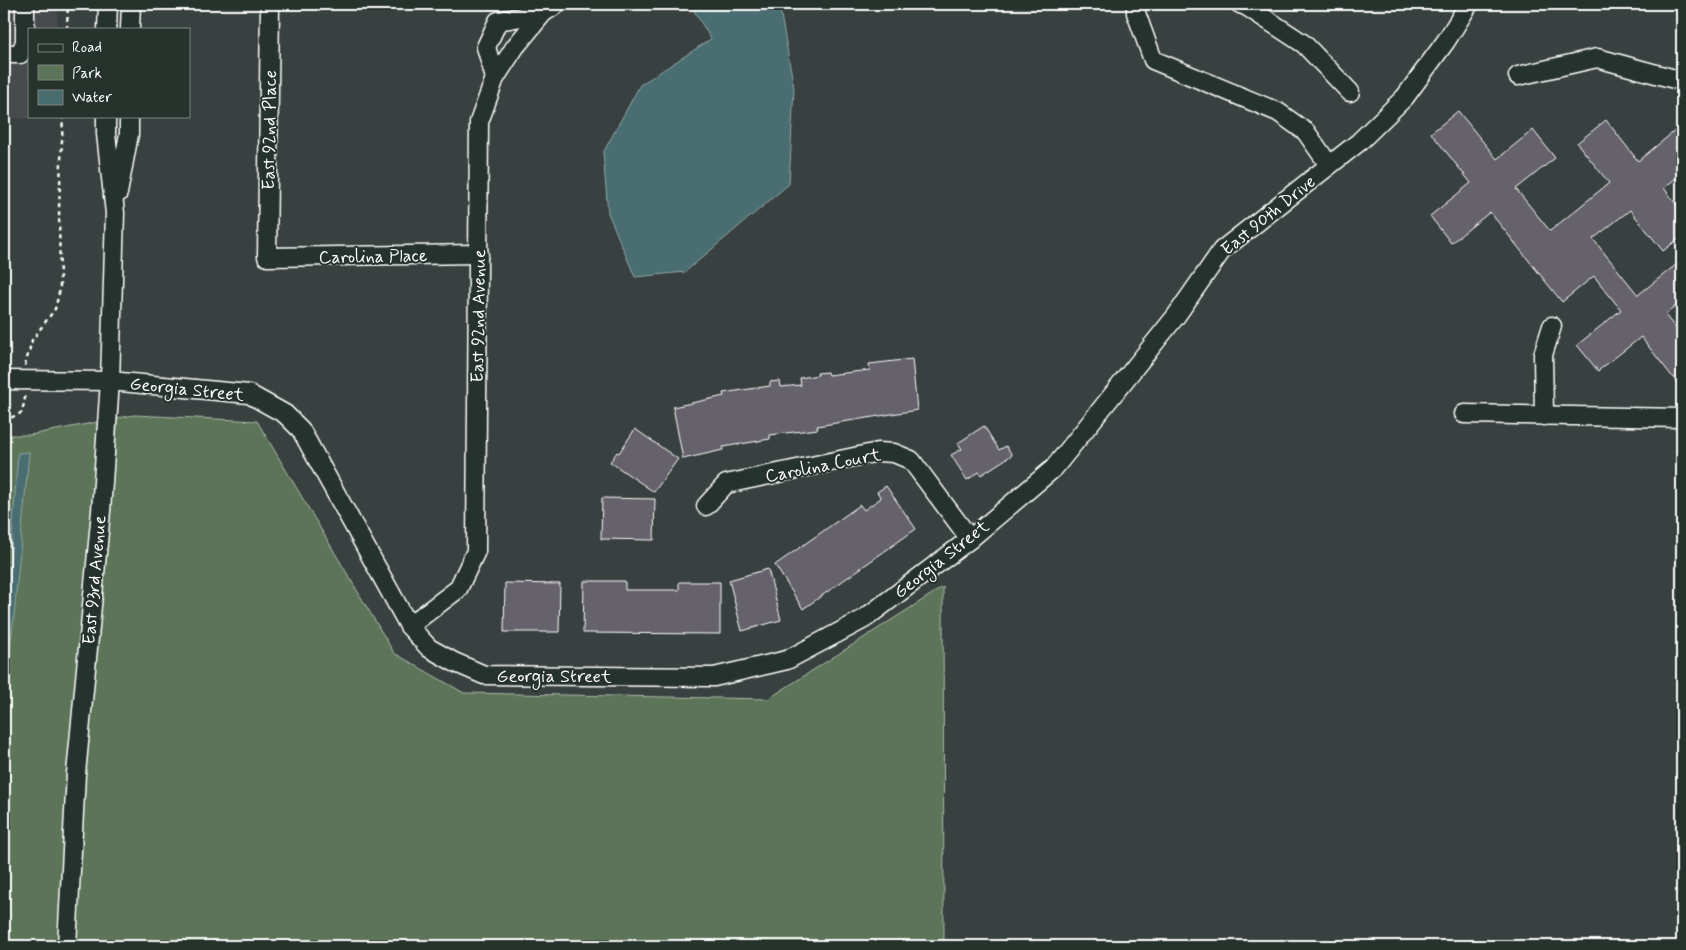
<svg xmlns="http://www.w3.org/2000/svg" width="1686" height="950" viewBox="0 0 1686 950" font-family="Mynerve,sans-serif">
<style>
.built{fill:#464b4d}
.green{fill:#5c7458;stroke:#aebaac}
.water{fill:#496d6f;stroke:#92a7a9}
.building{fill:#66626c;stroke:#fff}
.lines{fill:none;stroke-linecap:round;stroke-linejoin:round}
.minor-casing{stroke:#fff;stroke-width:21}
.path{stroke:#fff;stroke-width:2.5;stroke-dasharray:4 4;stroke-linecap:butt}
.minor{stroke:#26332d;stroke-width:18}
.labels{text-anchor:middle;stroke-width:4;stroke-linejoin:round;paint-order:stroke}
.street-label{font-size:18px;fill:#fff;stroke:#26332d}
</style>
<rect width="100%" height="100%" fill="#394140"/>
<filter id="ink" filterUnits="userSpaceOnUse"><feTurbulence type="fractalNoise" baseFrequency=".02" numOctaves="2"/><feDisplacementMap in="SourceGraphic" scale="10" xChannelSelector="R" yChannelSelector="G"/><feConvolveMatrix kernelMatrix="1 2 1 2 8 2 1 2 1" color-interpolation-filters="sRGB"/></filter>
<g filter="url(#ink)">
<path class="built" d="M4,4H58L57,29H29V116H52V119L4,118Z"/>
<path class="green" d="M134,415L257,421L394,653L464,693L768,699L943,587L944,946H4V435H30Z"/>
<g class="water">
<path d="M690,4H779L794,88L789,184L685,272L635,277L608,213L603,153L640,85L711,39Z"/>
<path d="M29,452L14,616L4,696V601L8,593L18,453Z"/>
</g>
<g class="building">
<path d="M1458,111L1497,159L1533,130L1555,158L1516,189L1550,231L1609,183L1577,143L1606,120L1638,161L1682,125V173L1664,188L1682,212V236L1663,251L1630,210L1593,239L1638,295L1682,260V301L1665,315L1682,336V389L1641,337L1598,371L1577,345L1621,310L1594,276L1562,302L1490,212L1451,243L1430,216L1471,183L1431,133Z"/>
<path d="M912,359L917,410L817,426L818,429L770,435V439L723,447V450L683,459L673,407L724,396L723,393L770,386V382L780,381L781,387L801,385L800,378L818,375L817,373L827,372L828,375L870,370L869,364Z"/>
<path d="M984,426L999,450L1006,446L1012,455L981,475L979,472L967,480L951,455L962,449L958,443Z"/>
<path d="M635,429L678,459L654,492L610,462L617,452L619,453Z"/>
<path d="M886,486L916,529L803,609L775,565L860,505L864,510L881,498L877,492Z"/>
<path d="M602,498L655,499L654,540L601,539Z"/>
<path d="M768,569L781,620L742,631L729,580Z"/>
<path d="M584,581H625V590H679V582H720V634L583,633Z"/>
<path d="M505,583L560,584L559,632H504Z"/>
</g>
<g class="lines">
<g class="minor-casing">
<g id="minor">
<path d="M270,4L267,257L479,254"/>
<path d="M1136,4V13L1153,60L1278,112L1306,132L1329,165"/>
<path d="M1240,4L1246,6L1304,44L1350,92"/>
<path d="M107,29L108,4"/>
<path d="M130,29L131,4"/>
<path d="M4,54H20L25,42V4"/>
<path d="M1518,76L1597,58L1682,81"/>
<path d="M495,78L486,47L498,21L543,13"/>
<path d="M118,193L129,134V116"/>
<path d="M4,380L110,381L249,394L285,414L301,430L409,626L429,648L454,662L484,675L714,677L787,660L864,619L970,539L1054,468L1176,316L1222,250L1359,142L1405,97L1446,41L1469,4"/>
<path d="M1464,414L1682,418"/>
<path d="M1544,416L1543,355L1552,326"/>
<path d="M706,506L726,484L878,452L894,453L911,460L970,539"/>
<path d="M409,626L458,589L476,551L479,122L495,78L515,47L543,13L557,4"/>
<path d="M67,946L76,774L101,511L110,381L115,213L106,134V116"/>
</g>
</g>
<g class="path">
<path d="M67,29L68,4"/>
<path d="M25,366L32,340L55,309L60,289L59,208L63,116"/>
<path d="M4,421L21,413L25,401L24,394"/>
</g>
<use href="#minor" class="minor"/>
</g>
</g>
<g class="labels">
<g class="street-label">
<text transform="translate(269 130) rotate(-89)" y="6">East 92nd Place</text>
<text transform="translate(1268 215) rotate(-39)" y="6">East 90th Drive</text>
<text transform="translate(373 256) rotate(-1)" y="6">Carolina Place</text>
<text transform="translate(478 316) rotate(-89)" y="6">East 92nd Avenue</text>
<text transform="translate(187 389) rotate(6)" y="6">Georgia Street</text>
<text transform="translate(823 465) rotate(-11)" y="6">Carolina Court</text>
<text transform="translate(941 559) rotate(-38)" y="6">Georgia Street</text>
<text transform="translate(94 580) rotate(-85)" y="6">East 93rd Avenue</text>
<text x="554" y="682">Georgia Street</text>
</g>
</g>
<rect width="1686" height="950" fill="none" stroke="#26332d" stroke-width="20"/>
<rect x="10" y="10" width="1666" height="930" fill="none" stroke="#fff" stroke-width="2" filter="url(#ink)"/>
<rect x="28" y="28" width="162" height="90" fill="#26332d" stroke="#7d8581"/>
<rect x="38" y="44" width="25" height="8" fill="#26332d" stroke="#7d8581"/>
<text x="72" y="52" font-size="15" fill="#ffffff">Road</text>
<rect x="38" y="65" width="25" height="15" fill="#5c7458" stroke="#7d8581"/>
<text x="72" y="78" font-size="15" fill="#ffffff">Park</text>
<rect x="38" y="90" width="25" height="15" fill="#496d6f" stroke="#7d8581"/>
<text x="72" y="102" font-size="15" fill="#ffffff">Water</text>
</svg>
